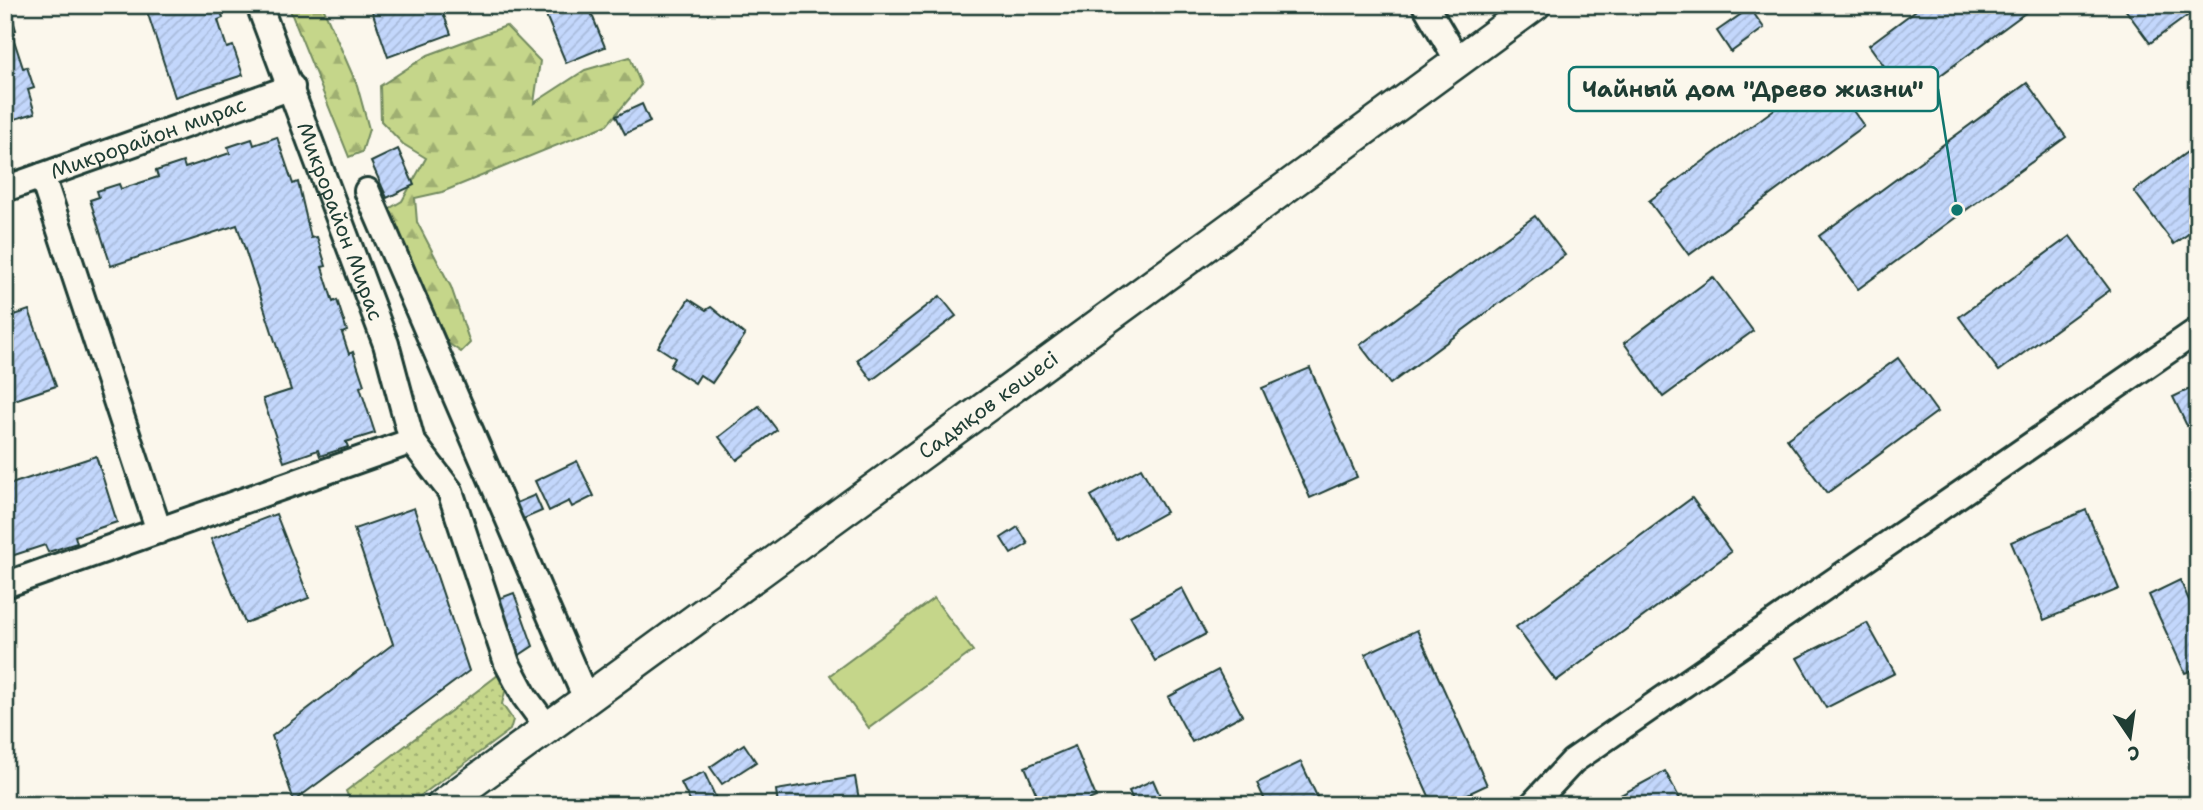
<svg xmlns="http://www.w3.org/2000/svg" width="2203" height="810" viewBox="0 0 2203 810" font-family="'Shantell Sans',sans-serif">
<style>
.grass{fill:url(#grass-dots);stroke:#728a5f;stroke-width:2}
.forest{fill:url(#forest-firs);stroke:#728a5f;stroke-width:2}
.pitch{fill:#c5d68a;stroke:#728a5f;stroke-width:2}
.building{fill:url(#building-hatch);stroke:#1f3d34;stroke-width:2}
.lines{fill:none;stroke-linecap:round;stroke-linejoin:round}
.minor-casing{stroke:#1f3d34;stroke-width:30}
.tertiary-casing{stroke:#1f3d34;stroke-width:35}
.minor{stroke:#fbf7ec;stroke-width:24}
.tertiary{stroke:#fbf7ec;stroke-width:30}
.labels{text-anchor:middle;stroke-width:5;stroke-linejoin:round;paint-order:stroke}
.street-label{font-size:21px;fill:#1f3d34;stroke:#fbf7ec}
.leader{fill:none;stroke:#0f766e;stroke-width:2.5}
.callout-dot{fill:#0f766e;stroke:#fbf7ec;stroke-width:2.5}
.callout{fill:#fbf7ec;stroke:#0f766e;stroke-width:2.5}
.callout-label{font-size:23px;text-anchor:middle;font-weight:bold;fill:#1f3d34}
</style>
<defs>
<pattern id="grass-dots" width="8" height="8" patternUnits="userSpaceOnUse" patternTransform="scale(1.75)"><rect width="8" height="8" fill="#c5d68a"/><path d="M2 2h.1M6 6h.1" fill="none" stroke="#9faf72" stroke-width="1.8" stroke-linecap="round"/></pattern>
<pattern id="forest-firs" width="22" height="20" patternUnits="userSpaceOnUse" patternTransform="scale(1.75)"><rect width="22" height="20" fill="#c5d68a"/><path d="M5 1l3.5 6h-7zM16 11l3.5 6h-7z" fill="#9faf72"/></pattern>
<pattern id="building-hatch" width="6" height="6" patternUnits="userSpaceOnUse" patternTransform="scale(1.75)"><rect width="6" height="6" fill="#c3d7fc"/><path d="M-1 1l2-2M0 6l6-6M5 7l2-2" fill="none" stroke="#a7b9d9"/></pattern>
</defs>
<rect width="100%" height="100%" fill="#fbf7ec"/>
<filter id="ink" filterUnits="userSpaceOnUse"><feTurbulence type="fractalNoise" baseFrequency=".0143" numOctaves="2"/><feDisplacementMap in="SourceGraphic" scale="14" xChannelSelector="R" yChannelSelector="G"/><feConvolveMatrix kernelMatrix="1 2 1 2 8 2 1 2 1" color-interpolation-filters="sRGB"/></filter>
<g filter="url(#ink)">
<path class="grass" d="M498,675L506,688L502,704L513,720L510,730L408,805H337L348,796L346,791Z"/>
<g class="forest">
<path d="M288,5H322L357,85L369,129L362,152L349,157Z"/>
<path d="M506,26L540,61L534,103L585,70L630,57L641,85L607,125L442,192L415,198L417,222L451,287L470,343L461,352L448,343L387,210L402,201L426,158L403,144L381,121L380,86L428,55Z"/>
</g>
<path class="pitch" d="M934,598L973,651L869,728L830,675Z"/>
<g class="building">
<path d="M5,5H8L16,30L11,31L23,68L27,67L34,88L28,90L35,113L5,122Z"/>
<path d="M145,5H219L223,18L218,20L227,48L233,46L243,75L175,97Z"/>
<path d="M370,5H440L451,34L388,57Z"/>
<path d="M588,5L605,47L566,63L542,6Z"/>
<path d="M1923,5H2036L1908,99L1869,45Z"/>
<path d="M2122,5H2198V8L2150,43Z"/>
<path d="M1750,8L1764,28L1731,52L1717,31Z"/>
<path d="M1825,72L1864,126L1689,255L1649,201Z"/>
<path d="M2027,83L2066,137L1858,289L1819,236Z"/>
<path d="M642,104L650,122L625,134L616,116Z"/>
<path d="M277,137L293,184L298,182L311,238L317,237L326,266L322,267L333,302L337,300L347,331L342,333L349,354L353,352L364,385L360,387L375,433L346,442L348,447L320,456L318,450L284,462L263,399L291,390L237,225L111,266L90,200L99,197L97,191L119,184L121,189L158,177L156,171L183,162L185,168L230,153L228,147L252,139L254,145Z"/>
<path d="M2198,144V227L2174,244L2134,191Z"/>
<path d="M398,149L414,185L387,198L371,162Z"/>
<path d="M1535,216L1565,255L1390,384L1360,345Z"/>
<path d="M2070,236L2110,290L1999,371L1959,317Z"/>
<path d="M1713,277L1753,331L1663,397L1624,343Z"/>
<path d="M5,287L15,315L29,310L56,386L5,403Z"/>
<path d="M940,296L956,316L872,380L857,360Z"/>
<path d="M689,299L706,310L711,307L745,335L712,383L700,375L695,383L670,367L675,358L658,347Z"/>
<path d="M1898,358L1937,412L1827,493L1787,439Z"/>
<path d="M1310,368L1357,477L1310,498L1262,388Z"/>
<path d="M2198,385V421L2187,426L2173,397Z"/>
<path d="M759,406L777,430L737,460L719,437Z"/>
<path d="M96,456L117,522L75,536L77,543L48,552L45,545L5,558V486Z"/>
<path d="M577,461L594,496L572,507L569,501L549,511L535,481Z"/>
<path d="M1141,468L1166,512L1116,540L1091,496Z"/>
<path d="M535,495L542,511L521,520L514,504Z"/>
<path d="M1692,498L1731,552L1556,681L1516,627Z"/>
<path d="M414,508L469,671L294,801L272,736L393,644L354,529Z"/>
<path d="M2086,510L2119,589L2044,620L2011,542Z"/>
<path d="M276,514L309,598L245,623L211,539Z"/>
<path d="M1018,527L1028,544L1011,554L1001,538Z"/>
<path d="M2180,580L2193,609L2198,606V668L2185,673L2149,595Z"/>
<path d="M1182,588L1206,634L1155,661L1130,616Z"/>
<path d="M514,593L533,646L515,658L495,600Z"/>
<path d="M1867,623L1895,673L1826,708L1797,658Z"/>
<path d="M1417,630L1487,785L1444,805H1433L1365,654Z"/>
<path d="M1218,670L1242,715L1192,742L1168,697Z"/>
<path d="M744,744L756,762L722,784L710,767Z"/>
<path d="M1075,746L1096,797L1076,805H1041L1025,767Z"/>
<path d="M1301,762L1321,805H1267L1257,783Z"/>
<path d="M1665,771L1680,799L1670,805H1621L1617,797Z"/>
<path d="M704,772L719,805H692L681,783Z"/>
<path d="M855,777L860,805H778L776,790Z"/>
<path d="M1153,780L1164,805H1135L1129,791Z"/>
</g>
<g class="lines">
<g class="minor-casing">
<g id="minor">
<path id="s1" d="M259,5L386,344L412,441L450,491L507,663L525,697L547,727"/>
<path d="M1425,5L1458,61"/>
<path d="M42,176L159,531"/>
<path id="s2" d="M5,189L292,87"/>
<path d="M367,191L586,699"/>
<path d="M5,585L412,441"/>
<path d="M1532,805L1573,761L2198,330"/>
</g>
</g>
<g class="tertiary-casing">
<g id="tertiary">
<path id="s3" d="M442,805L1535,5"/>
</g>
</g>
<use href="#minor" class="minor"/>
<use href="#tertiary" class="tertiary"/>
</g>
</g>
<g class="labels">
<g class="street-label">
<text dy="7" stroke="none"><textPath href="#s2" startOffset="152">Микрорайон мирас</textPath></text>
<text dy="7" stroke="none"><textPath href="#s1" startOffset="231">Микрорайон Мирас</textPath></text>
<text dy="7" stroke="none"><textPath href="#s3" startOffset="677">Садықов көшесі</textPath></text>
</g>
</g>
<path class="leader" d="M1957 210L1938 89"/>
<circle class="callout-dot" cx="1957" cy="210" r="7"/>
<rect class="callout" x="1569" y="67" width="369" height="44" rx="7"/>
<g class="callout-label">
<text x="1753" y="97">Чайный дом "Древо жизни"</text>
</g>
<rect width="2203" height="810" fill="none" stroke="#fbf7ec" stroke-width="28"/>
<rect x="14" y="14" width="2175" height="782" fill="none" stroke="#1f3d34" stroke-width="2.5" filter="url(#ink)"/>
<g transform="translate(2130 737) rotate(167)" stroke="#fbf7ec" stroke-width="5" paint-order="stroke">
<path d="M0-5L12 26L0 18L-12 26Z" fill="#1f3d34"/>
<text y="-10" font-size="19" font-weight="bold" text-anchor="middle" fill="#1f3d34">С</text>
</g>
</svg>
